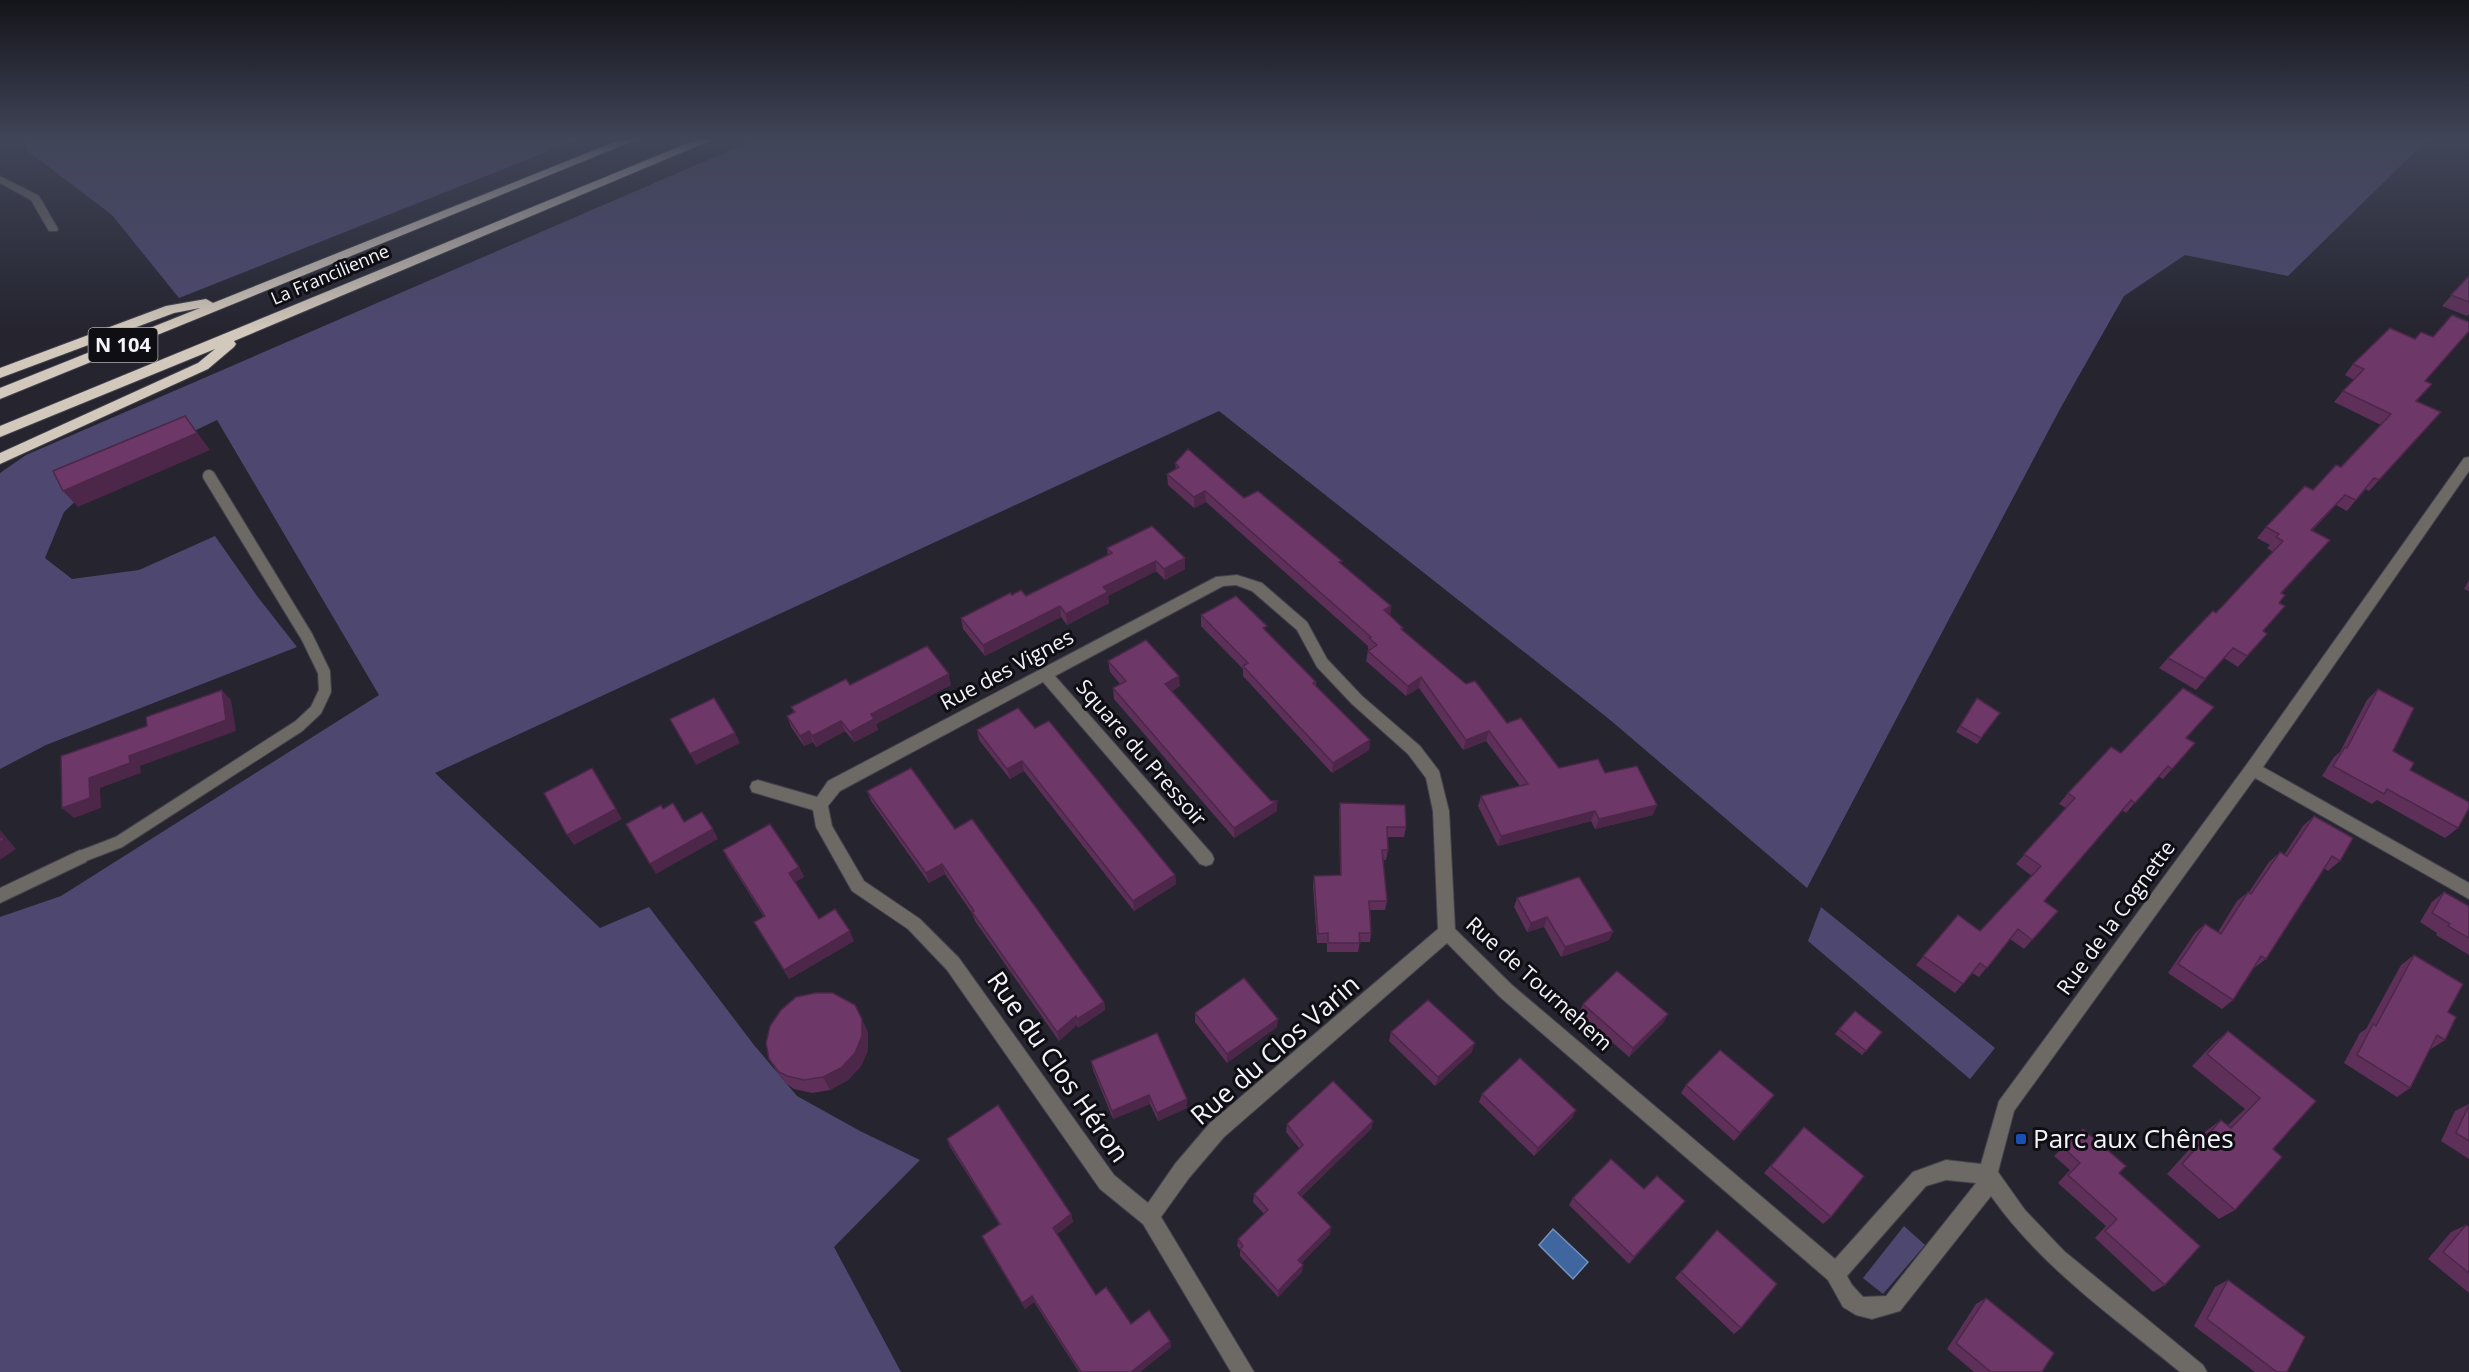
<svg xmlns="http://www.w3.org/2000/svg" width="2469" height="1372" viewBox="0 0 2469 1372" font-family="'Open Sans',sans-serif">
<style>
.green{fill:#4e4870}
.water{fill:#3f669f;stroke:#7691bb;stroke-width:1.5}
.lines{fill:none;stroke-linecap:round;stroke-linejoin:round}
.lane-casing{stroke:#42414c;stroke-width:14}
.street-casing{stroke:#42414c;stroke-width:2}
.highway-casing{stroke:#42414c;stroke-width:2}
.lane{stroke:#6d6964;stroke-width:12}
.street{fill:#6d6964;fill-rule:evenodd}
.highway{fill:#d2c8bb;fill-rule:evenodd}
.wall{fill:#5e3059}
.shaded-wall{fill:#4c2749}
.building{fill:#6d3868;stroke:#4c2749;stroke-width:1.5}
.transit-dot{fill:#1a4fb4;stroke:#0f0e13;stroke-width:2}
.labels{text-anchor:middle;stroke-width:6;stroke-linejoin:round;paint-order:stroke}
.far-street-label{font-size:18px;fill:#f5f4fc;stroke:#0f0e13}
.shield{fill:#0f0e13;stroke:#b0afb6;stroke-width:1.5}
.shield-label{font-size:20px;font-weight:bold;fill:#f5f4fc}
.street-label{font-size:21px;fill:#f5f4fc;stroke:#0f0e13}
.near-street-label{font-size:26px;fill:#f5f4fc;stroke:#0f0e13}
.near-poi-label{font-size:26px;fill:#f5f4fc;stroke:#0f0e13;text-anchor:start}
</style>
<rect width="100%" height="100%" fill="#25242f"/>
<g class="green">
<path d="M27,139H579L179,298L112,215L25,149Z"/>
<path d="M756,139H2428L2288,276L2185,255L2124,296L2060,409L1807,888L1609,719L1219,411L435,773L600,928L649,907L754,1045L797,1096L860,1131L920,1160L834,1247L901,1372H0V917L61,896L379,695L217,420L104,474L64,512L45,558L72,579L139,570L215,536L257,596L297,647L46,745L0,769V473L26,455Z"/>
<path d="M1821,907L1995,1048L1970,1079L1808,941Z"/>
<path d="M1904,1226L1925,1245L1883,1294L1863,1278Z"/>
</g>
<path class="water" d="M1553,1229L1588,1262L1573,1279L1539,1245Z"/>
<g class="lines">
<g class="lane-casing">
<path id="lane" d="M80,857L119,842L299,726L316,710L325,691L324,672L307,637L209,476"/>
</g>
<g class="street-casing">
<g id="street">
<path d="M0,176L39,196L58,229L57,231H49L31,200L0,183Z"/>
<path d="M2469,457V471L2263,767L2469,883V899L2255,778L2014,1111L1998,1172L2025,1210L2064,1251L2203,1365L2207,1372H2180C2113,1317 2041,1267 1991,1196L1900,1311L1872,1319L1856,1315L1843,1307L1828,1280L1500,997L1447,943L1224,1137L1189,1178L1161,1217L1254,1372H1231L1143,1224L1100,1189L947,970L908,929L852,891L816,827L813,810L752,792L750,787L752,782L758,780L817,797L828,781L1216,577L1237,575L1262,583L1307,622L1327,659L1362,696L1420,746L1439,771L1449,811L1455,929L1512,985L1835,1259L1913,1172L1946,1160L1981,1164L1999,1101L2247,764L2464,458ZM1236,585L1252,591L1297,630L1317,667L1352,704L1408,754L1426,778L1433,811L1438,929L1210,1123L1175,1164L1148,1203L1114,1175L959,958L920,919L864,881L832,826L828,806L840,791L1043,682L1200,864L1206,866L1212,864L1214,859L1212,854L1055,676L1223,586ZM1946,1180L1976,1183L1886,1296L1863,1297L1852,1285L1847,1276L1926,1186Z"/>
<path d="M80,850L86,852L88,857L86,862L0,903V888Z"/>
</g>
</g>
<g class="highway-casing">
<g id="highway">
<path d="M622,139H638L0,399V388L200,308L174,313L0,378V368L166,306L206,299L213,303Z"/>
<path d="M698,139H714L234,341L236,344L234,347L208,369L0,464V453L198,363L215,349L0,437V426Z"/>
</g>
</g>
<use href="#lane" class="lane"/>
<use href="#street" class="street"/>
<use href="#highway" class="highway"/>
</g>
<g class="wall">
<path d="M2469,276V314L2467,316L2442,306Z"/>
<path d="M2353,364L2425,381L2417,402L2441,412L2369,491L2365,489L2347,511L2336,505L2312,531L2330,540L2282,593L2279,603L2263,632L2267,634L2238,667L2224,658L2196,690L2159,668L2168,658L2228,600L2273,552L2267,548L2270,545L2257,538L2266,527L2313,490L2341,467L2381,425L2334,402L2343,391L2354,380L2345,375Z"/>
<path d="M1175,463L1244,498L1341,564L1391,606L1390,615L1403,628V631L1559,768L1605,773L1653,815L1595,829L1591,821L1498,846L1478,806L1481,796L1520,786L1486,741L1463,750L1419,688L1406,696L1366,661L1368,651L1369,650L1368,649V646L1206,502L1194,508L1168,485L1167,474L1176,469Z"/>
<path d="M1107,548L1185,569L1165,580L1156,571L1108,596L1109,603L1067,625L1061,617L985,656L963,629L961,618L1012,595L1026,596L1108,555Z"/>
<path d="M2469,580V591L2464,589Z"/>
<path d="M1201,615L1266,631L1316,682V686L1370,740L1369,750L1332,773L1243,676V669L1201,626Z"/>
<path d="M1108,661L1180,686L1172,691L1271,801H1277V811L1234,838L1114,699L1113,688L1120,684L1110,672Z"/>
<path d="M850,685H951L876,724L878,730L854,742L845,731L816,747L813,742L804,746L791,727L787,716L794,713L791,707Z"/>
<path d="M2378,689L2393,751L2410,770L2458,828L2445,838L2377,800L2372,804L2322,776L2334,757L2340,752L2367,700Z"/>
<path d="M1977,698L2000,713L1977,744L1956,732Z"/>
<path d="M1035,728L1175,875L1176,884L1134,911L1024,771L1010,779L979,740L977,730Z"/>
<path d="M2186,738L2172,769L2163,779L2158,776L2126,813L2122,810L2044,901L2058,911L2024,949L2010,939L1979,977L1972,973L1955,993L1916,965L1958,915L1980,931L2032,876L2016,864L2066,808L2059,804L2068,793L2121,753Z"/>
<path d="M867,791L955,829L1104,1002L1105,1010L1078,1028L1077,1025L1059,1041L975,921L972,913L945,874L929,883L871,801Z"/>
<path d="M1340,803L1406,827L1404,837H1388V850L1386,860H1383L1387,901L1385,910H1370L1371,933L1370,942H1360L1358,952H1327V943H1317L1313,886L1314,876L1340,875L1339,813Z"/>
<path d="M2314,816L2340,861L2328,871L2324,868L2266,959L2254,968L2233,1000L2222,1009L2168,973L2195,933L2205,924L2218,932L2237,901L2248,892H2249L2269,862L2280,852L2284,855L2303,826Z"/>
<path d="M723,850L799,867L804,877L795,882L819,919L854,941L789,979L754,922L764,917L728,860Z"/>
<path d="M2444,892L2469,906V955L2436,935L2437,933L2420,922L2432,902Z"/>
<path d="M1517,898L1613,931L1609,940L1561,957L1544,927L1527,932L1514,907Z"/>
<path d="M2414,955L2448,1012L2445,1040L2431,1049L2430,1048L2410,1088L2397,1097L2344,1063L2360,1033L2366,1029L2401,965Z"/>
<path d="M1583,1004L1668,1014L1663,1023L1629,1057L1579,1013Z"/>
<path d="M1195,1013L1277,1027L1227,1063L1195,1022Z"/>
<path d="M1839,1029L1882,1032L1862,1055L1835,1034Z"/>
<path d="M2228,1031L2316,1101L2273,1149L2235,1210L2219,1219L2167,1174L2206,1131L2221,1120L2228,1125L2245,1109L2192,1066L2214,1043Z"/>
<path d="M868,1032V1050L861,1066L848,1080L830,1090L812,1093L794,1089L787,1084L777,1072L769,1059Z"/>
<path d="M1391,1032L1472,1052L1435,1086L1389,1041Z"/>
<path d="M1091,1061L1187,1108L1158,1121L1150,1104L1113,1119L1093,1070Z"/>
<path d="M1686,1085L1768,1104L1734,1141L1681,1093Z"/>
<path d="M1482,1094L1576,1110L1572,1118L1534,1156L1479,1102Z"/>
<path d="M2469,1104V1159L2441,1141L2455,1111Z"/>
<path d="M1373,1121L1371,1129L1302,1196L1330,1234L1301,1263L1302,1272L1278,1297L1240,1256V1249L1237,1246L1238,1239L1264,1214L1253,1202L1254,1194L1300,1149L1286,1132L1287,1124Z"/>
<path d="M1804,1127L1831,1217L1823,1224L1764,1173Z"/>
<path d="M2083,1129L2119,1173L2165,1285L2153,1292L2095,1238L2106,1226L2058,1183L2070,1170L2054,1156L2074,1137Z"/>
<path d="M947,1139L1071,1214L1073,1222L1057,1234L1096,1295L1131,1324L1171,1347L1140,1372H1079L1034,1302L1025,1309L985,1243L982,1236L999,1224L950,1147Z"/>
<path d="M1644,1189L1685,1201L1679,1209L1629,1264L1569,1205L1573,1198Z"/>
<path d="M2466,1225L2469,1227V1293L2428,1259L2451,1232Z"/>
<path d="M1717,1230L1741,1328L1734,1334L1675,1278Z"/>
<path d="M2228,1280L2287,1372H2255L2194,1326L2215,1287Z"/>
<path d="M1986,1298L2042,1372H1974L1947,1349L1976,1304Z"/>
</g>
<g class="shaded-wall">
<path d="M185,416L210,450L78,507L63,491Z"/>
<path d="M1205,491L1206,502L1194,508V497Z"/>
<path d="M2345,495L2336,505L2302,541L2311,530Z"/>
<path d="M1185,558V569L1165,580L1164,569Z"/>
<path d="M1156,561V571L1108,596L1109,603L1067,625L1066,614L1103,587Z"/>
<path d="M1060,606L1061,617L985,656L983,645Z"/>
<path d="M1391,606L1390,616L1384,610Z"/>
<path d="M949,674L951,685L876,724L878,730L854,742L850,732L871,714Z"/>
<path d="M1179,676L1180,686L1166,694L1165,684Z"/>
<path d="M1421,677L1419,688L1406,696L1408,686Z"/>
<path d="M222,690L231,700L236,731L140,766L141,773L100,788L101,808L74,818L62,808L89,778L129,756Z"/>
<path d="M841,721L845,731L816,747L812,736Z"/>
<path d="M809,731L813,742L804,746L800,736Z"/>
<path d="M1489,731L1486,741L1463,750L1466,740Z"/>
<path d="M735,733L740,743L696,765L690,754Z"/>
<path d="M1370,740L1369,750L1332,773L1333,763Z"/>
<path d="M1022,761L1024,771L1010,779L1007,769Z"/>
<path d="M598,779L622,819L574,845L567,835Z"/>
<path d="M1277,801V811L1234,838V828Z"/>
<path d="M1657,805L1653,815L1595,829L1599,819Z"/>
<path d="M1595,811L1591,821L1498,846L1501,836Z"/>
<path d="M713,829L718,839L656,874L650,864Z"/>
<path d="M0,830L16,849L0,860Z"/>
<path d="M942,864L945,874L929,883L926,873Z"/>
<path d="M799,867L804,877L793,883L789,873Z"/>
<path d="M1175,875L1176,884L1134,911L1133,901Z"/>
<path d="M1547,917L1544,927L1527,932L1531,923Z"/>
<path d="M850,931L854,941L789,979L784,970Z"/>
<path d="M1613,931L1609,940L1561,957L1565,947Z"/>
<path d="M1104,1002L1105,1010L1078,1028L1077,1019Z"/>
<path d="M1668,1014L1663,1023L1629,1057L1633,1048Z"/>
<path d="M1076,1016L1077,1025L1059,1041L1057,1032Z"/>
<path d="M862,1019L868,1032V1050L861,1066L848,1080L830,1090L823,1077Z"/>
<path d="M1278,1019L1277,1027L1227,1063V1054Z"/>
<path d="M1475,1043L1472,1052L1435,1086L1438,1077Z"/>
<path d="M1149,1095L1150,1104L1113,1119L1112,1111Z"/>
<path d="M1774,1095L1768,1104L1734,1141L1740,1133Z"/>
<path d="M1187,1099V1108L1158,1121L1157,1113Z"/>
<path d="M1576,1110L1572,1118L1534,1156L1538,1148Z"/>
<path d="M1373,1121L1371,1129L1297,1200L1298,1193Z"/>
<path d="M1685,1201L1679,1209L1629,1264L1634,1257Z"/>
<path d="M1071,1214L1073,1222L1055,1235L1053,1228Z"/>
<path d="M1331,1227L1330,1234L1298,1267V1260Z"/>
<path d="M1303,1265L1302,1272L1278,1297V1291Z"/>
<path d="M1032,1296L1034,1302L1025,1309L1022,1303Z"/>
<path d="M1170,1341L1171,1347L1140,1372H1131Z"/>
</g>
<g class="building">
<path d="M2469,276V302L2451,295Z"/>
<path d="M2452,315L2469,322V331L2425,381L2432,384L2416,401L2441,412L2379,480L2374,478L2356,500L2345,495L2311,530L2330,540L2281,593L2285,595L2279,603L2285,606L2263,631L2267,634L2247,656L2233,648L2205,679L2168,658L2205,619L2213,611L2216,613L2228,600L2283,541L2276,537L2279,534L2266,527L2305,486L2313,490L2336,465L2341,467L2391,414L2343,391L2364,369L2353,364L2390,328L2415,339L2421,332L2433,337Z"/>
<path d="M185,416L197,433L63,491L53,471Z"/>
<path d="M1188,449L1244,498L1258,491L1342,561L1339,562L1391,606L1384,610L1403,628L1401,629L1466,684L1475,681L1507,723L1521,718L1559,768L1598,759L1605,773L1637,766L1657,805L1599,819L1595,811L1501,836L1481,796L1528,784L1489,731L1466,740L1421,677L1408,686L1368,651L1377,645L1369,638L1371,637L1205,491L1194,497L1167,474L1179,467L1175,463Z"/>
<path d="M1152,526L1185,558L1164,569L1156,561L1103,587L1108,592L1066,614L1060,606L983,645L961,618L1010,593L1012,595L1021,590L1026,596L1112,553L1107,548Z"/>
<path d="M1236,596L1267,626L1263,628L1316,682L1313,683L1370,740L1333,763L1243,666L1248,663L1201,615Z"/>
<path d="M1146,640L1179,676L1165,684L1271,801H1277L1234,828L1113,688L1126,681L1108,661Z"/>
<path d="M927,646L949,674L871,714L874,719L850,732L841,721L812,736L809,731L800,736L787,716L795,712L791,707L846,679L850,685Z"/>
<path d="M2183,688L2214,707L2186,738L2195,743L2172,769L2168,766L2135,803L2131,800L2044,901L2058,911L2032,940L2018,929L1987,968L1980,963L1963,984L1923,956L1958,915L1980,931L2041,866L2024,854L2075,798L2068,793L2111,747L2121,753Z"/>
<path d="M2378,689L2414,708L2393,751L2414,763L2410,770L2469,802V808L2458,828L2387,789L2384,794L2333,766L2345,747L2347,748Z"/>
<path d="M222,690L226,720L129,756L130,763L89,778L90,798L62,808L61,756L147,726L146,717Z"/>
<path d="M714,698L735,733L690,754L670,719Z"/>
<path d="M1977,698L2000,713L1981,738L1960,726Z"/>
<path d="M1018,708L1035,728L1049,721L1175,875L1133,901L1022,761L1007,769L977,730Z"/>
<path d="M592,768L616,809L567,835L544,793Z"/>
<path d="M911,768L955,829L972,819L1104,1002L1077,1019L1076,1016L1057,1032L972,912L974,911L942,864L926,873L867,791Z"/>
<path d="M673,803L684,822L702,812L713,829L650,864L626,824L661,805L663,809Z"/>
<path d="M1340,803L1405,805L1406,827H1387L1388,850H1382L1387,901H1369L1371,933H1359L1360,943H1328V933L1318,934L1314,876L1341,875Z"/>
<path d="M2314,816L2353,838L2340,861L2332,856L2266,959L2261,956L2233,1000L2178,964L2205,924L2221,934L2248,892L2251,894L2280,852L2287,856Z"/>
<path d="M770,824L799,867L789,873L819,919L835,909L850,931L784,970L754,922L765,916L723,850Z"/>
<path d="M0,835L4,840L0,842Z"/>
<path d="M1579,877L1613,931L1565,947L1547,917L1531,923L1517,898Z"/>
<path d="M2444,892L2469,906V938L2448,926L2450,924L2432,913Z"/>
<path d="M2414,955L2463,984L2448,1012L2456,1017L2445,1040L2437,1035L2410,1088L2357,1055L2373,1024L2376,1026Z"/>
<path d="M1617,971L1668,1014L1633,1048L1583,1004Z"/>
<path d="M1244,978L1278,1019L1227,1054L1195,1013Z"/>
<path d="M815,993H833L855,1005L862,1019V1036L855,1053L841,1068L823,1077L804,1080L787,1076L779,1072L769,1059L766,1043L770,1026L781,1010L796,997Z"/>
<path d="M1428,1000L1475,1043L1438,1077L1391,1032Z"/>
<path d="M1855,1011L1882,1032L1866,1051L1839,1029Z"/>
<path d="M2228,1031L2316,1101L2273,1149L2282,1157L2235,1210L2182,1164L2221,1120L2231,1128L2260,1098L2207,1054Z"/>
<path d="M1157,1033L1187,1099L1157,1113L1149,1095L1112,1111L1091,1061Z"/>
<path d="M1720,1050L1774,1095L1740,1133L1686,1085Z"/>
<path d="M1520,1058L1576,1110L1538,1148L1482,1094Z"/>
<path d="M1333,1081L1373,1121L1298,1193L1331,1227L1298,1260L1303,1265L1278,1291L1240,1249L1243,1246L1238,1239L1268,1210L1254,1194L1303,1145L1287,1124Z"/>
<path d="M998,1105L1071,1214L1053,1228L1096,1295L1106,1287L1131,1324L1149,1310L1170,1341L1131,1372H1081L1032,1296L1022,1303L982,1236L1000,1224L947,1139Z"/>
<path d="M2469,1105V1141L2456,1133Z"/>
<path d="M1804,1127L1864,1176L1831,1217L1771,1166Z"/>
<path d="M2083,1129L2126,1166L2119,1173L2200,1246L2165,1285L2105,1231L2117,1219L2068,1175L2080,1163L2064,1148Z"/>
<path d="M1611,1159L1644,1189L1657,1176L1685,1201L1634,1257L1573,1198Z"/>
<path d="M2466,1225L2469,1227V1273L2443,1252Z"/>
<path d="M1717,1230L1777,1284L1741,1328L1681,1272Z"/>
<path d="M2228,1280L2305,1337L2287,1372H2277L2207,1319Z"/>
<path d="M1986,1298L2054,1353L2042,1372H1991L1956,1343Z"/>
</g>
<linearGradient id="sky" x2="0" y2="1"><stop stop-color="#14141a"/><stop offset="0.42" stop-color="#404558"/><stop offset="1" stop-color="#404558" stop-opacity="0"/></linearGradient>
<rect width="2469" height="331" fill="url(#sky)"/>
<rect class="transit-dot" x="2015" y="1133" width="12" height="12" rx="3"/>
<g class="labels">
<g class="far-street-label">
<text transform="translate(330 275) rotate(-23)" y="6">La Francilienne</text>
</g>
<rect class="shield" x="88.5" y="328" width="69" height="34" rx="4.5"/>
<g class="shield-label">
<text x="123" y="352">N 104</text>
</g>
<g class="street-label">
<text transform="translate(1007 670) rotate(-28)" y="7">Rue des Vignes</text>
<text transform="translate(1141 753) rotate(49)" y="7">Square du Pressoir</text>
<text transform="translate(2116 918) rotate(-54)" y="7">Rue de la Cognette</text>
<text transform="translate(1539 984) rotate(42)" y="7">Rue de Tournehem</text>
</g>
<g class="near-street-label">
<text transform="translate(1275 1050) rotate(-41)" y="9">Rue du Clos Varin</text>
<text transform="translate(1058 1067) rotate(55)" y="9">Rue du Clos Héron</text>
</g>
<g class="near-poi-label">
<text x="2033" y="1148">Parc aux Chênes</text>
</g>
</g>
</svg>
